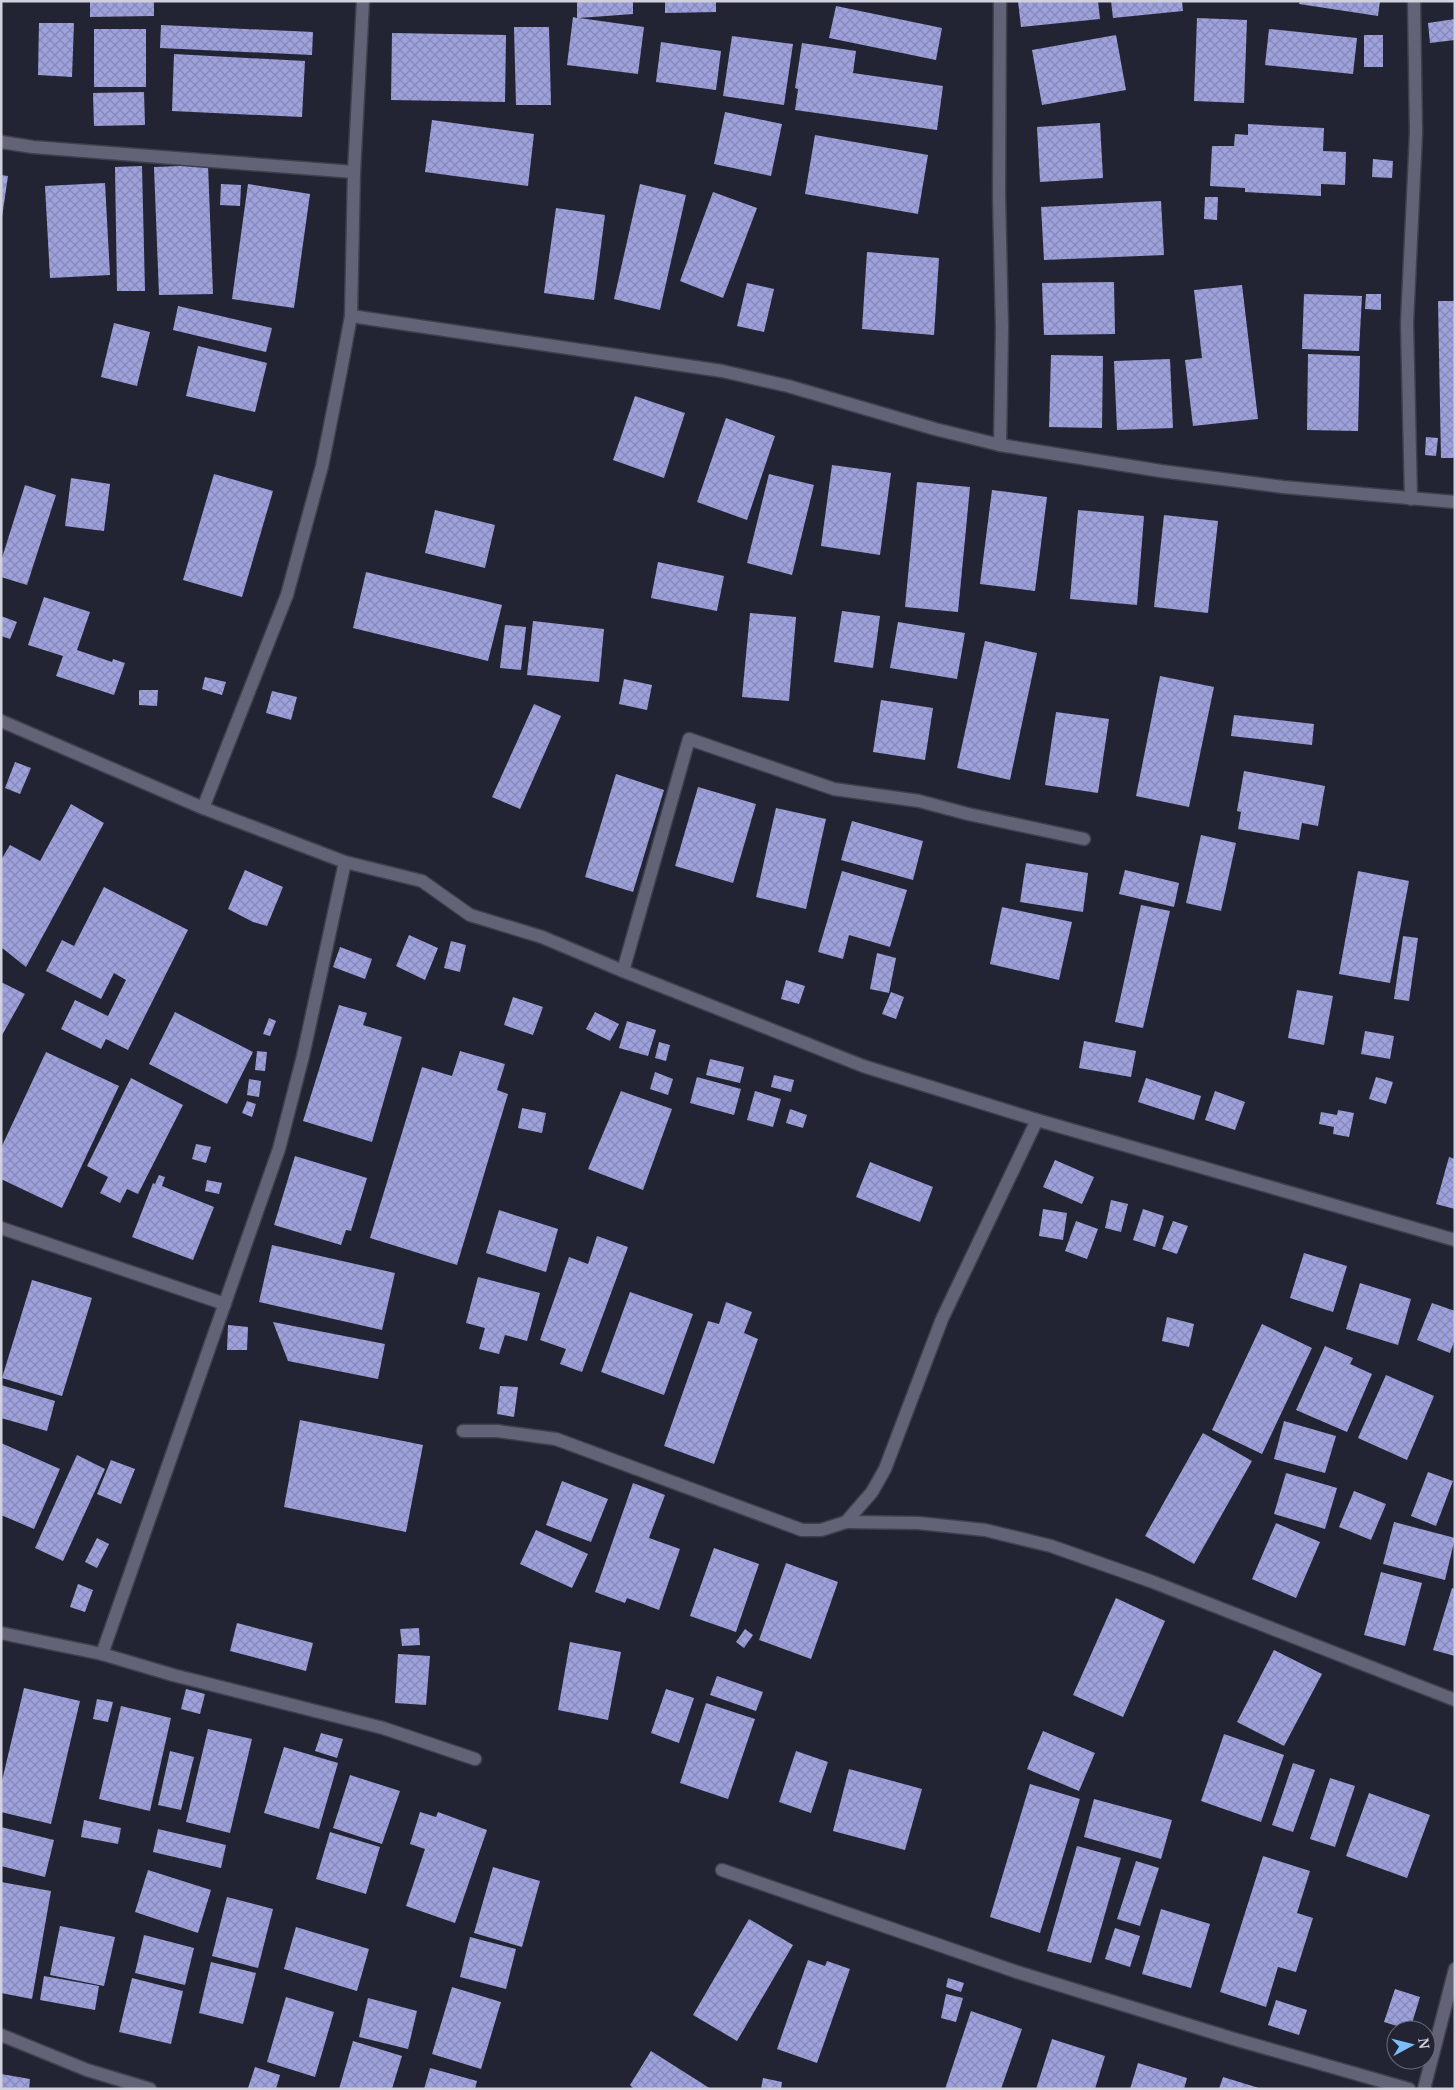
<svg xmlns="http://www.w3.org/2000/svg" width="1456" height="2090" viewBox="0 0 1456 2090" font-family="'Noto Serif',serif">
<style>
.building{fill:url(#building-cross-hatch)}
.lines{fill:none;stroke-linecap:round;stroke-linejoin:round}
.minor-casing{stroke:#3f404d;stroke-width:15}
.secondary-casing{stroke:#3f404d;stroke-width:15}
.minor{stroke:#626376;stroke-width:12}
.secondary{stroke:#626376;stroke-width:12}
</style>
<defs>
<pattern id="building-cross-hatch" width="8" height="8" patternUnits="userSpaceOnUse" patternTransform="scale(1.25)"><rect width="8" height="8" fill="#9ea1dc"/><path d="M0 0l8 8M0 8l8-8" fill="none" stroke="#8688b6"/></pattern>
</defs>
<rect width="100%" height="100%" fill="#232433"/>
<g class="building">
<path d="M90,1H154V16L90,17Z"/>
<path d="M577,1H633V14L579,18L644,27L638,74L567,65L573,17L577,18Z"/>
<path d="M665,1H716V12L665,13Z"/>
<path d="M1018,1H1098L1100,19L1021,27Z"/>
<path d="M1111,1H1182L1183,11L1113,18Z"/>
<path d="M1300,1H1380L1378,16L1299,4Z"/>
<path d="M836,6L942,28L936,60L829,38Z"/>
<path d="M1197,18L1247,20L1244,103L1194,101Z"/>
<path d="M1455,19V40L1430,43L1428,23Z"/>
<path d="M39,23H74L72,77L38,75Z"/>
<path d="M161,25L313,32L312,55L160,48Z"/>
<path d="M514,27H549L551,105H516Z"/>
<rect x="94" y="29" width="52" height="58"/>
<path d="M1269,29L1357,38L1353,74L1265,65Z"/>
<path d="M392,33L506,35L505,102L391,100Z"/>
<path d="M1116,35L1126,90L1042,105L1032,50Z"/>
<rect x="1364" y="35" width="19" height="32"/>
<path d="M732,36L793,44L784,105L723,96Z"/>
<path d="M661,42L721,51L716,90L656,82Z"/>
<path d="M802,43L856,51L853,73L943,86L937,130L795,110L798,89L795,88Z"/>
<path d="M174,54L305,61L302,117L172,111Z"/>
<path d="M144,92L145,125L94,126L93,93Z"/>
<path d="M725,112L782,124L771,176L714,164Z"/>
<path d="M432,120L534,134L528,186L425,172Z"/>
<path d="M1100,123L1103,178L1040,182L1037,127Z"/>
<path d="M1248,124L1324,128L1323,151L1346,152L1345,185L1321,184V196L1245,192V188L1210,186L1212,146H1234L1235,134L1248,135Z"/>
<path d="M815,135L928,155L918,214L805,194Z"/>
<path d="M1373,159L1393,161L1392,178L1372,177Z"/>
<path d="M208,165L213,294L159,295L154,167Z"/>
<path d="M142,166L145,291H117L115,167Z"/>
<path d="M1,175L8,176L2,217H1Z"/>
<path d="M105,183L110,275L50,278L45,186Z"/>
<path d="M221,184L241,185L240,206L220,205Z"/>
<path d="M248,184L310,194L294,308L232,299Z"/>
<path d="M640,184L686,195L660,310L614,299Z"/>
<path d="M713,192L757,208L723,298L680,281Z"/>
<path d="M1205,197H1218L1217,220L1204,219Z"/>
<path d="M1161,201L1164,255L1044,260L1041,207Z"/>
<path d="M556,208L605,215L594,300L544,293Z"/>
<path d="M867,252L939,258L934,335L862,329Z"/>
<path d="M1114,282L1115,334L1044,335L1042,283Z"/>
<path d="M747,283L774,289L764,332L737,326Z"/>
<path d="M1242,285L1258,419L1193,426L1185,360L1202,358L1194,290Z"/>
<path d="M1304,294L1362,296L1359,351L1302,349Z"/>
<path d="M1366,294H1381V310L1365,309Z"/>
<path d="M1438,301H1455V458H1441Z"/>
<path d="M178,306L272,328L266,352L173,330Z"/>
<path d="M114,323L150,332L137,386L101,377Z"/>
<path d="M198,346L267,363L255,412L186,396Z"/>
<path d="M1308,354L1360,356L1358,431L1307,430Z"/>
<path d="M1051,355L1103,356L1102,428L1049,427Z"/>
<path d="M1170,359L1173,428L1117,430L1114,361Z"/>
<path d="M635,396L685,413L664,478L613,460Z"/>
<path d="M726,418L775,436L747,520L697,502Z"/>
<path d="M1426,437L1438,438L1436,456L1425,455Z"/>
<path d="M832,465L891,473L880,555L821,546Z"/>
<path d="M214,474L273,491L242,597L183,580Z"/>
<path d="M769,474L814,485L792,575L747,563Z"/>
<path d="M71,478L110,484L104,531L65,526Z"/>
<path d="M917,482L970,487L958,612L905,607Z"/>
<path d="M25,485L56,495L27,585L1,577V561Z"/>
<path d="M992,490L1047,497L1035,591L980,584Z"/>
<path d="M435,510L495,525L485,568L425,553Z"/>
<path d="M1078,510L1144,516L1137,605L1070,599Z"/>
<path d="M1164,515L1218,521L1208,613L1154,607Z"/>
<path d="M658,562L724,576L717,611L651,598Z"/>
<path d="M366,572L502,605L488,661L353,628Z"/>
<path d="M44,597L90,612L77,650L112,662L113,659L125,663L114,695L56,676L63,656L28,645Z"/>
<path d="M842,611L880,616L873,668L834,662Z"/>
<path d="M750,613L796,617L789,701L742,697Z"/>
<path d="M1,616L17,622L10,639L1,636Z"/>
<path d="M533,621L604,629L599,682L527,675Z"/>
<path d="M898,622L965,633L957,679L890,668Z"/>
<path d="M505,625L526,627L521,670L500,668Z"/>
<path d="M985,641L1037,653L1010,780L957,768Z"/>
<path d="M1160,676L1214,687L1189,807L1136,796Z"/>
<path d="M205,677L226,682L222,695L202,689Z"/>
<path d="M624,679L652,685L647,710L619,704Z"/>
<path d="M139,690H158L157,706L139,705Z"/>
<path d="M272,691L297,697L291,720L266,713Z"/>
<path d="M881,700L933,708L925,760L873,752Z"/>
<path d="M534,704L561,716L520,809L492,797Z"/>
<path d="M1056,712L1109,719L1098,793L1045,785Z"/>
<path d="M1234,715L1314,724L1312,745L1231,736Z"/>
<path d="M15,762L31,768L20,794L5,788Z"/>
<path d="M1244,771L1325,786L1318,826L1302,823L1299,840L1238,829L1241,812L1237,811Z"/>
<path d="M616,774L664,790L633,892L585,877Z"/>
<path d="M698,787L756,804L733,883L675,866Z"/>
<path d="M71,804L104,823L26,967L1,947V860L10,845L40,861Z"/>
<path d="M776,808L826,819L806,909L756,897Z"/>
<path d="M852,821L923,841L913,880L841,860Z"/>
<path d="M1201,835L1236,843L1221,911L1186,903Z"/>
<path d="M1026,863L1088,873L1083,912L1020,902Z"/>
<path d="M245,870L283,887L267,926L253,922L228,909Z"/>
<path d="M1125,870L1179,883L1174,907L1119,894Z"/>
<path d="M842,871L907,890L890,947L849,935L843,959L818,952Z"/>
<path d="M1358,871L1409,881L1390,983L1339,974Z"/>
<path d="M104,887L188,930L128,1050L106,1039L101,1049L61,1029L75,1000L108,1016L126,980L114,973L101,999L46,971L62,940L74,946Z"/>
<path d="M1141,905L1170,911L1143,1028L1115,1022Z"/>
<path d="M1002,907L1072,922L1059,980L990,964Z"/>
<path d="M409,935L438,948L425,980L396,966Z"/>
<path d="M1403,936L1418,938L1409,1001L1394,999Z"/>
<path d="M451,941L466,945L460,972L444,968Z"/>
<path d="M340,947L372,959L365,979L333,967Z"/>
<path d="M877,953L896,958L889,993L870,989Z"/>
<path d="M786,980L805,986L799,1004L781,999Z"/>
<path d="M1,982L25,994L1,1037Z"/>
<path d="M1297,990L1333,996L1324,1045L1288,1038Z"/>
<path d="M891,992L904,997L896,1019L882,1014Z"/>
<path d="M513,997L543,1007L533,1035L504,1025Z"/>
<path d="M339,1005L367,1013L363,1025L402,1037L372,1142L303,1121Z"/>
<path d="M175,1012L253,1052L227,1104L149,1064Z"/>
<path d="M595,1012L619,1024L610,1041L586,1029Z"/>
<path d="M269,1018L276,1021L270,1036L263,1034Z"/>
<path d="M627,1021L656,1030L648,1056L619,1048Z"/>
<path d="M1365,1031L1394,1036L1390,1059L1361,1054Z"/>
<path d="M1084,1041L1136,1051L1131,1077L1079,1068Z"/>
<path d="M659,1042L670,1045L666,1061L655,1058Z"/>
<path d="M257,1051L267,1052L265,1071L255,1070Z"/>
<path d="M460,1051L505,1064L497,1090L508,1094L457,1265L370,1238L422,1067L452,1076Z"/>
<path d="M46,1052L119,1086L62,1208L1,1179V1148Z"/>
<path d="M710,1059L744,1067L740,1083L706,1075Z"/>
<path d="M655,1072L673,1079L668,1095L650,1089Z"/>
<path d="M774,1075L794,1080L791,1092L771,1087Z"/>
<path d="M697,1077L741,1089L734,1115L690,1103Z"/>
<path d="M1376,1077L1393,1082L1386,1104L1369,1099Z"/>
<path d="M131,1078L183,1105L138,1194L127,1189L120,1203L100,1193L108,1177L87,1166Z"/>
<path d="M1146,1078L1201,1096L1194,1120L1138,1102Z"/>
<path d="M249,1079L261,1081L259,1097L247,1095Z"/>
<path d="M621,1091L672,1109L643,1190L588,1169Z"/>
<path d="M755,1091L781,1099L773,1127L747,1120Z"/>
<path d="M1215,1091L1245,1102L1235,1130L1205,1120Z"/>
<path d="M247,1101L256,1104L252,1117L242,1113Z"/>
<path d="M522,1108L546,1113L542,1133L518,1128Z"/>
<path d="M790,1109L807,1115L803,1128L786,1123Z"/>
<path d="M1338,1110L1354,1113L1349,1137L1333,1134L1334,1127L1319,1124L1321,1112L1337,1115Z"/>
<path d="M196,1144L211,1147L206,1163L192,1159Z"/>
<path d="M295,1156L367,1178L351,1231L346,1230L341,1245L274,1225Z"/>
<path d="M1449,1157L1455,1159V1209L1436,1204Z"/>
<path d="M1055,1160L1094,1177L1082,1204L1043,1187Z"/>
<path d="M870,1162L933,1187L920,1222L856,1197Z"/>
<path d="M159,1175L165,1177L162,1186L214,1207L193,1260L132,1237L153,1183L155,1184Z"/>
<path d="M207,1180L222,1183L219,1194L205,1191Z"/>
<path d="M1111,1200L1128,1204L1121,1232L1105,1228Z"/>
<path d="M1043,1209L1067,1213L1063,1240L1039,1236Z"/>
<path d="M1143,1209L1164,1216L1155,1247L1133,1240Z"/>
<path d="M499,1210L558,1229L546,1272L486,1253Z"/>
<path d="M1076,1221L1098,1229L1087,1259L1065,1251Z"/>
<path d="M1173,1221L1188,1226L1177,1254L1162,1249Z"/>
<path d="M597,1236L628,1247L582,1372L560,1364L566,1349L540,1340L569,1257L588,1264Z"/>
<path d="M272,1245L395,1273L382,1330L259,1302Z"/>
<path d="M1304,1253L1347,1266L1333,1312L1290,1298Z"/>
<path d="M478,1277L540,1293L527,1341L505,1335L499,1354L479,1349L485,1328L466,1323Z"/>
<path d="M32,1280L92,1298L62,1396L2,1378Z"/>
<path d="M1360,1283L1411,1299L1398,1345L1346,1329Z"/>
<path d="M630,1292L693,1314L664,1395L601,1372Z"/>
<path d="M726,1302L752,1312L744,1333L758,1339L714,1464L664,1446L708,1321L719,1324Z"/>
<path d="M1432,1303L1455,1311V1339L1450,1353L1417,1340Z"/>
<path d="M1167,1317L1194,1324L1189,1347L1162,1341Z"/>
<path d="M273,1322L385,1344L378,1379L288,1361Z"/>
<path d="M1262,1324L1312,1348L1262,1454L1212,1430Z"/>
<path d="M228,1325L248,1327L247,1350H227Z"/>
<path d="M1325,1346L1353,1358L1350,1364L1372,1374L1347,1432L1296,1410Z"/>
<path d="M1386,1375L1434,1396L1407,1460L1358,1438Z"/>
<path d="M1,1385L55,1401L47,1431L1,1418Z"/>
<path d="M500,1386L518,1387L514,1417L497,1414Z"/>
<path d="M300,1420L423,1445L406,1532L284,1507Z"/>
<path d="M1284,1421L1336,1436L1325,1473L1274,1459Z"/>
<path d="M1203,1433L1252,1461L1194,1564L1145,1536Z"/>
<path d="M1,1443L60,1469L34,1529L1,1515Z"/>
<path d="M77,1455L105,1469L63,1561L35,1548Z"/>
<path d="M111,1460L135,1469L121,1504L97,1494Z"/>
<path d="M1428,1472L1453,1481L1436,1526L1411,1516Z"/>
<path d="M1286,1473L1337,1488L1325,1529L1274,1514Z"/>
<path d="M562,1481L608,1499L591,1542L546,1525Z"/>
<path d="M633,1483L665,1495L649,1538L680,1549L659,1610L627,1598L625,1603L595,1592Z"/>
<path d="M1354,1491L1386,1504L1371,1540L1339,1527Z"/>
<path d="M1394,1522L1455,1538L1445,1580L1383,1564Z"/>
<path d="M1276,1523L1320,1542L1296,1598L1252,1579Z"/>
<path d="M536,1530L588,1554L572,1588L520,1564Z"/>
<path d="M97,1538L109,1544L97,1568L85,1562Z"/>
<path d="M714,1548L759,1564L736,1632L690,1616Z"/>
<path d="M786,1563L838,1582L811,1659L759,1640Z"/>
<path d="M1381,1572L1422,1583L1405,1646L1364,1635Z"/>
<path d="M78,1584L93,1590L85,1612L70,1607Z"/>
<path d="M1452,1588L1455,1589V1656L1433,1650Z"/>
<path d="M1116,1598L1165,1621L1123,1717L1073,1695Z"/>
<path d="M237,1623L313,1643L306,1671L230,1651Z"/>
<path d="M419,1628L420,1645L402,1646L400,1629Z"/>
<path d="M745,1629L753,1635L744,1648L736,1642Z"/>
<path d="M570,1642L621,1652L608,1720L558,1710Z"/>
<path d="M1274,1650L1322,1674L1284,1746L1237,1722Z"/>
<path d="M398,1654L430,1656L426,1705L395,1703Z"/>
<path d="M717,1676L763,1692L756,1711L710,1695Z"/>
<path d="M24,1688L80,1701L51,1824L1,1812V1785Z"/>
<path d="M186,1689L205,1694L200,1714L181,1709Z"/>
<path d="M666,1689L694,1698L679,1743L651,1733Z"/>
<path d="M97,1699L113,1702L108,1722L93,1719Z"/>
<path d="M706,1703L755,1719L728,1799L680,1783Z"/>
<path d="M121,1706L171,1718L150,1811L99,1799Z"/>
<path d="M208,1729L252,1739L230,1833L186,1822Z"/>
<path d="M1043,1731L1095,1753L1079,1791L1027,1769Z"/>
<path d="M321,1733L343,1739L337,1758L315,1751Z"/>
<path d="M1224,1734L1284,1755L1261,1822L1201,1801Z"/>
<path d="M284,1747L338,1763L319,1829L264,1813Z"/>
<path d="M170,1751L194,1757L181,1810L158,1805Z"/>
<path d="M796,1751L828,1762L811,1813L779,1802Z"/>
<path d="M1293,1763L1315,1770L1293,1832L1272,1825Z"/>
<path d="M849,1769L922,1789L905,1850L833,1831Z"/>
<path d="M350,1775L400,1791L382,1844L333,1828Z"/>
<path d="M1330,1778L1355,1786L1335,1847L1310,1839Z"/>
<path d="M1030,1784L1080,1799L1040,1933L990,1917Z"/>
<path d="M1369,1793L1430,1815L1407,1878L1346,1856Z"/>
<path d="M1094,1799L1172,1820L1161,1859L1084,1837Z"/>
<path d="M420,1812L436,1817L438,1812L487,1830L455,1923L406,1906L425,1849L410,1844Z"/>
<path d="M84,1820L121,1828L118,1844L81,1837Z"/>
<path d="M1,1827L54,1840L45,1877L1,1866Z"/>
<path d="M158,1829L226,1845L221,1868L153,1852Z"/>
<path d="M330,1832L380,1847L366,1894L316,1879Z"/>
<path d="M1077,1846L1121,1858L1091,1963L1047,1951Z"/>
<path d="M1263,1856L1310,1871L1297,1913L1313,1918L1296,1972L1278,1967L1266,2007L1220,1992Z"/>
<path d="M1136,1861L1159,1868L1140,1926L1117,1919Z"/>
<path d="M493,1867L540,1881L522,1947L474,1933Z"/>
<path d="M148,1870L211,1890L198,1933L135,1912Z"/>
<path d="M1,1882L51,1891L32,1999L1,1993Z"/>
<path d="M227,1897L273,1909L258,1968L212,1956Z"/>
<path d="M1161,1909L1210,1924L1191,1988L1142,1974Z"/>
<path d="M749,1919L793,1945L737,2041L693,2015Z"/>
<path d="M60,1926L115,1937L104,1986L50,1975Z"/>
<path d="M296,1927L369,1949L357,1991L284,1969Z"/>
<path d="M1115,1928L1140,1936L1130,1967L1105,1959Z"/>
<path d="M144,1935L194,1948L185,1985L135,1973Z"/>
<path d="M470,1937L516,1949L506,1989L460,1977Z"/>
<path d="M808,1960L825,1966L827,1961L850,1969L817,2063L777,2049Z"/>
<path d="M211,1962L256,1973L243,2024L199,2013Z"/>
<path d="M44,1976L99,1986L95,2010L40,2000Z"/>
<path d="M132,1978L183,1991L171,2044L119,2032Z"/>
<path d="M948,1978L964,1983L961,1992L946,1987Z"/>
<path d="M452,1987L501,2002L481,2069L432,2054Z"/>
<path d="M1395,1989L1420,1997L1410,2030L1384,2022Z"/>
<path d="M946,1994L963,1998L956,2022L941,2018Z"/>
<path d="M286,1997L334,2012L315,2077L267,2062Z"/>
<path d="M368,1998L417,2011L408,2049L359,2037Z"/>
<path d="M1276,2000L1307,2010L1299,2035L1268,2025Z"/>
<path d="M971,2011L1022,2029L1001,2089H945Z"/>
<path d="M1052,2039L1105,2056L1095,2089H1036Z"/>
<path d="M353,2041L402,2056L392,2089H339Z"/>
<path d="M651,2051L711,2089H634L630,2085Z"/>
<path d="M1138,2063L1187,2078L1184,2089H1130Z"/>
<path d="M255,2067L280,2075L276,2089L248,2088Z"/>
<path d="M430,2068L477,2081L475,2089H424Z"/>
<path d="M1,2074L30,2079L29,2089H1Z"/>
<path d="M1223,2077L1259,2088V2089H1219Z"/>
<path d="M763,2078L782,2082L781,2089H761Z"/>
</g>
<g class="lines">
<g class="minor-casing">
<g id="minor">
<path d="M1,142L33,147L354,172"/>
<path d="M351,316L722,371L788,386L935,429L1000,445L1161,471L1283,487L1455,502"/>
<path d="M1000,445L1002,328L999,195L1000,1"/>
<path d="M1411,499L1407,323L1416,133L1414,1"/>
<path d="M203,808L287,595L322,466L341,370L351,316L354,172L363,1"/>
<path d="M623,971L689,739L834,789L919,801L968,814L1084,839"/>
<path d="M1,1228L225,1304"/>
<path d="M463,1431H497L556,1439L802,1530H821L846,1522L872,1492L885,1469L942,1319L1037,1120"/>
<path d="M846,1522L918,1523L985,1530L1051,1546L1153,1582L1455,1700"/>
<path d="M1,1633L102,1654L173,1675L383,1728L475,1759"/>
<path d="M102,1654L279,1149L303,1056L345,862"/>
<path d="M722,1870L1017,1972L1234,2039L1409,2089"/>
<path d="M1,2035L87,2070L150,2089"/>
<path d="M1424,2089L1455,1969"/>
</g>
</g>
<g class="secondary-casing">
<path id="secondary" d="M1,721L203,808L345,862L422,881L470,915L542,937L623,971L863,1066L1037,1120L1455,1240"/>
</g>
<use href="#minor" class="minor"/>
<use href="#secondary" class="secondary"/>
</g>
<rect width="1456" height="2090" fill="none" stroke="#d1d2dd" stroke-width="5"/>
<g transform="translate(1411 2045) rotate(83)"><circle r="24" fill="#232433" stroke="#696a77"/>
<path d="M0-4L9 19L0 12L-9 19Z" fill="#7bbef8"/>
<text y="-8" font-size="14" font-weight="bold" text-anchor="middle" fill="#d1d2dd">N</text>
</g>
</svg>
